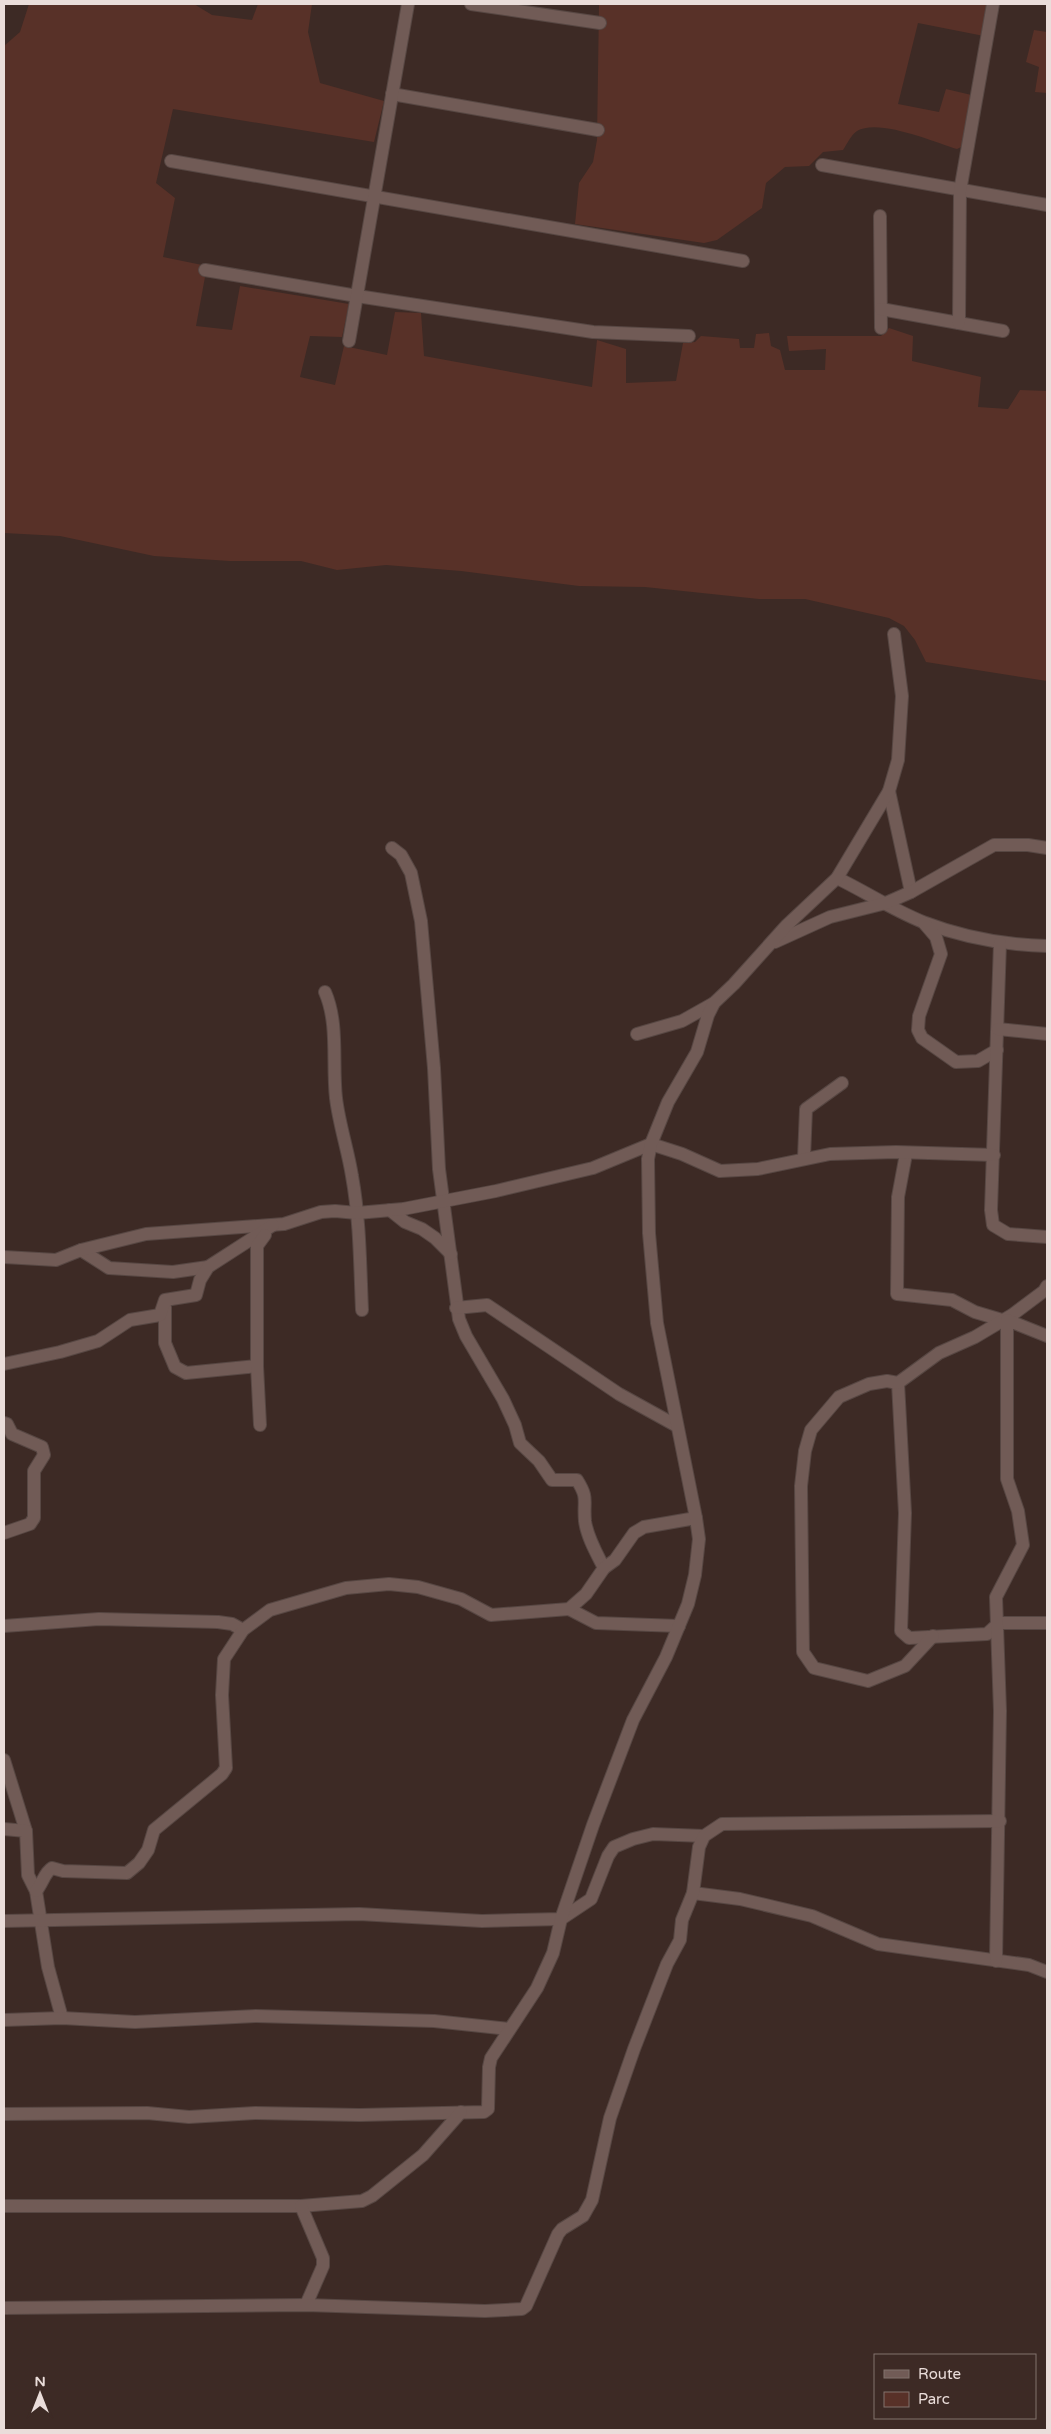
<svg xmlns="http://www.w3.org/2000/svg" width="1051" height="2434" viewBox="0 0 1051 2434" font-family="'Varela Round',sans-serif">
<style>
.green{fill:#583128}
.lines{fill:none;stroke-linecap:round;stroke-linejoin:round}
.minor-casing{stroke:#574743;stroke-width:14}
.minor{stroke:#715b56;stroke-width:12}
</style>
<rect width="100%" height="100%" fill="#3d2a25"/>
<g class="green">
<path d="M29,4H194L212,15L252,20L258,4H312L308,32L320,83L384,101L374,142L173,109L156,183L175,198L163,257L207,266L196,326L232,330L240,286L349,304L342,337L310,336L300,377L335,385L344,346L387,355L395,312L421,313L424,356L592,387L597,340L626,349V383L676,381L683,343L695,342L701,336L739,339L740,348H754L756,334L769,333L771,346L780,350L785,370H825L826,349L789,351L787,336H881L889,328L913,336L912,361L981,377L978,407L1008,409L1020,390L1047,391V681L926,662L915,640L904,626L889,618L805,599H759L645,587L579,586L461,571L386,565L337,570L301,561H230L154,556L60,536L4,533V46L20,32Z"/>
<path d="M599,4H982L997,8L989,37L918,23L898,104L939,112L946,89L980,97L971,142L957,149C934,142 878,118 857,131C851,135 847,144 843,150L823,152L809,166L785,167L766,183L762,208L717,240L704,243L575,224L579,183L593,162L597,140Z"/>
<path d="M1034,30L1047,32V93L1035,92L1039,67L1026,62Z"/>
</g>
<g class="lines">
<g class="minor-casing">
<g id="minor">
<path d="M471,4L600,23"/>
<path d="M392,94L598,130"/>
<path d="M171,161L743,261"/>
<path d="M822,165L1047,205"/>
<path d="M880,216L881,328"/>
<path d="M205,270L357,296L593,332L689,336"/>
<path d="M881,309L1003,331"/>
<path d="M959,323L960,191L993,4"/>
<path d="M349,341L408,4"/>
<path d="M889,791L911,892"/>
<path d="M392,848L401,855L411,873L421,921L434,1068L439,1169L459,1319L466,1336L503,1399L515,1425L520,1443L539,1461L552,1480H577C589,1499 583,1500 585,1521C587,1537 597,1554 604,1568"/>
<path d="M837,878C866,892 893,910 923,922C962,937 1005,945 1047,946"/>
<path d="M924,923L936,937L941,954L919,1016L918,1030L922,1038L956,1062L978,1061L997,1050"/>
<path d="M775,942L830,917L886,903L911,892L994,845H1028L1047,848"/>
<path d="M1000,943L991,1210L993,1225L1008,1234L1047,1237"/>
<path d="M325,992C339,1024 332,1063 336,1098C339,1124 348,1150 352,1176C360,1220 360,1265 362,1310"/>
<path d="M998,1029L1047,1034"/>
<path d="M637,1034L682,1021L714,1003"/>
<path d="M906,1154L898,1197L897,1294L952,1300L975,1312L1002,1320"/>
<path d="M804,1158L806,1109L842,1083"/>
<path d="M390,1210L405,1222L422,1229L435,1238L451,1254"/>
<path d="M81,1250L109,1268L173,1272L208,1267"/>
<path d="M4,1257L56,1260L81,1250L146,1234L284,1224L321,1212L335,1211L357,1213L403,1209L496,1191L593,1168L651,1144L682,1154L720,1171L758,1169L830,1154L896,1152L994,1155"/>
<path d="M165,1307V1343L175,1367L186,1373L257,1366"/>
<path d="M456,1308L487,1305L619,1394L677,1426"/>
<path d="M4,1364L60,1352L98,1341L130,1320L160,1315L165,1300L196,1295L200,1280L208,1267L273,1225"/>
<path d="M898,1383L905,1513L901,1631L909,1638L987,1634L999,1623H1047"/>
<path d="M4,1423L7,1424L12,1434L42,1447L44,1455L34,1471V1518L30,1524L4,1533"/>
<path d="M260,1425L257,1366V1246L265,1235"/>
<path d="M569,1609L596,1623L679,1626"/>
<path d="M4,1626L99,1619L218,1622L232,1624L243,1630"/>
<path d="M933,1636L905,1666L868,1681L814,1668L803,1652L801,1486L805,1451L811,1430L839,1397L869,1384L887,1381L898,1383L939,1353L975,1337L1012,1315L1044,1291L1047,1286"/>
<path d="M4,1760L26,1831"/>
<path d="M4,1829L26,1831L28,1875L36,1891L48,1967L62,2018"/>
<path d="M36,1891C43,1883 44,1873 52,1868L63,1871L127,1873L139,1863L148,1850L154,1830L222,1774L226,1768L222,1695L224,1659L243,1630L270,1610L346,1588L389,1584L418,1587L461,1599L491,1615L569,1609L586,1594L604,1568L615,1560L634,1533L644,1527L696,1518"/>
<path d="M693,1893L740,1899L812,1916L878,1944L1029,1965L1047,1972"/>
<path d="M4,1921L359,1914L482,1921L561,1919L591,1899L608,1856L614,1847L633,1839L653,1834L704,1836"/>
<path d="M996,1961L1000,1711L996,1597L1023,1545L1018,1511L1007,1479V1320L1047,1336"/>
<path d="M4,2020L62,2018L135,2022L256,2016L434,2021L509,2029"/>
<path d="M4,2114L147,2113L189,2117L255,2113L360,2115L484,2112L488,2109L489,2067L491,2058L537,1988L553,1953L561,1919L593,1825L633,1720L666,1657L688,1604L695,1575L699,1539L696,1518L657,1323L649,1233L648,1159L651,1144L668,1102L697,1052L708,1015L714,1003L734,984L787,925L837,878L889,791L898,760L902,696L894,634"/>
<path d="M4,2206H301L362,2201L372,2196L423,2155L461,2112"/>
<path d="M301,2206L323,2258V2266L306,2305"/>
<path d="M4,2308L306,2305L485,2311L522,2309L526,2306L558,2234L562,2229L583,2216L592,2200L610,2118L634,2049L667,1964L680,1940L682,1920L693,1893L699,1847L704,1836L722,1824L1000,1821"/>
</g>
</g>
<use href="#minor" class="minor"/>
</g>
<rect width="1051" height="2434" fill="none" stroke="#eaddda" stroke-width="10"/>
<rect x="874" y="2354" width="162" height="65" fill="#3d2a25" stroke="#82726d"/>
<rect x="884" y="2370" width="25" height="8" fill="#715b56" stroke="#82726d"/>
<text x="918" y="2379" font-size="15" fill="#eaddda">Route</text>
<rect x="884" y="2392" width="25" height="15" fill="#583128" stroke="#82726d"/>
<text x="918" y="2404" font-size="15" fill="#eaddda">Parc</text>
<g transform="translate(40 2394)" stroke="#3d2a25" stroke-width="4" paint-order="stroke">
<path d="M0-4L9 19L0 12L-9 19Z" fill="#eaddda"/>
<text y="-8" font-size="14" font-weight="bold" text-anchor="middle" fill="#eaddda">N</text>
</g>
</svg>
